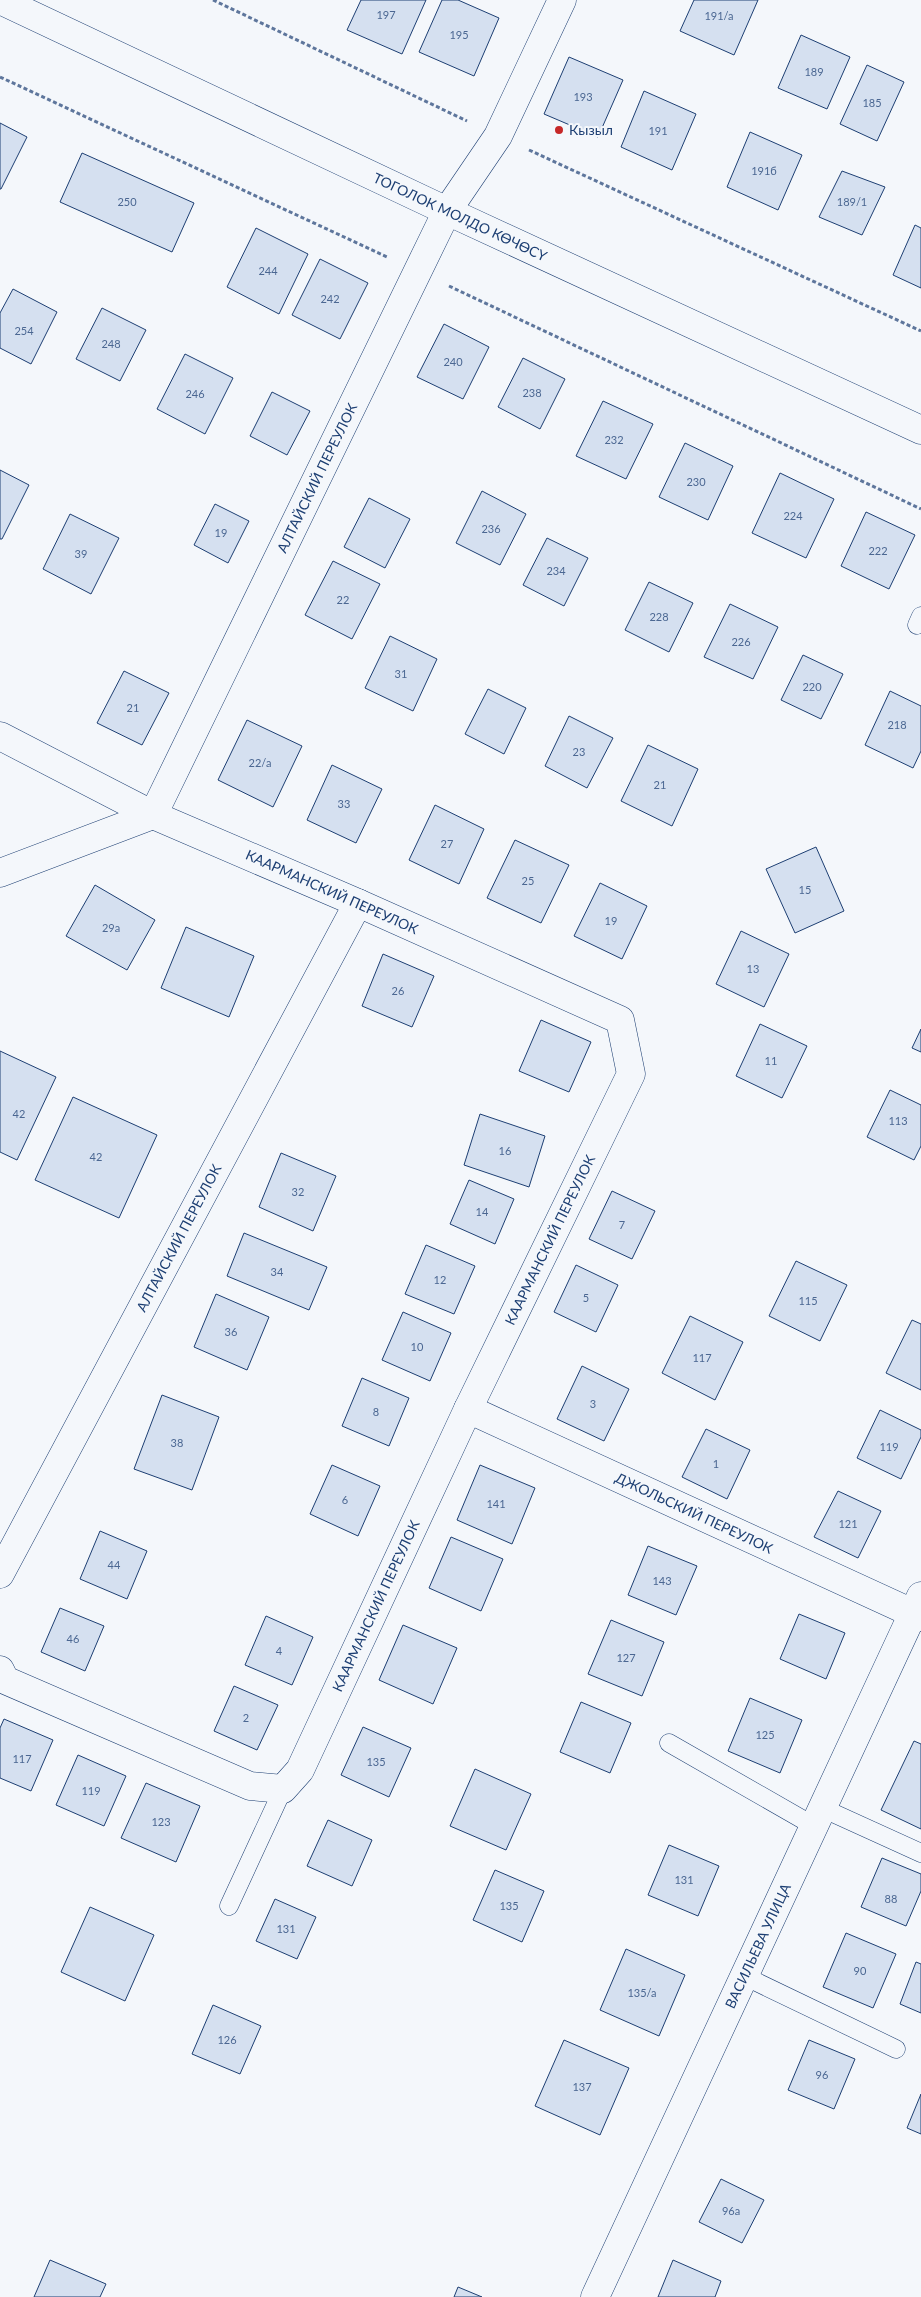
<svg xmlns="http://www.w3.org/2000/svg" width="921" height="2297" viewBox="0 0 921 2297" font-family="Lato,sans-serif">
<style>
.building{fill:#d5e0f0;stroke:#1d3f73}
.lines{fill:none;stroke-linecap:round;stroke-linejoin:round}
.service-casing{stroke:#1d3f73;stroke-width:19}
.minor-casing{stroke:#1d3f73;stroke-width:29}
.secondary-casing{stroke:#1d3f73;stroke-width:29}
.path{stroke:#5e769c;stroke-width:3;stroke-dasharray:4 2.5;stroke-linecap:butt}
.service{stroke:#f4f7fb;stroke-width:18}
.minor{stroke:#f4f7fb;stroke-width:28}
.secondary{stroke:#f4f7fb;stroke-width:28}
.poi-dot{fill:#c62828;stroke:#f4f7fb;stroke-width:2}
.labels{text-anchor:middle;stroke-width:4;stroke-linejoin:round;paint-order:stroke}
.number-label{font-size:11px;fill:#4b6792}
.poi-label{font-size:14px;fill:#1d3f73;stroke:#f4f7fb;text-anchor:start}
.street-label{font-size:14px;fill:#1d3f73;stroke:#f4f7fb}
</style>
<rect width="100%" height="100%" fill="#f4f7fb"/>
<g class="building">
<path d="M361,0H426L402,54L347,30Z"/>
<path d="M442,0H458L499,18L474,76L419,52Z"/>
<path d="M694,0H758L734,55L680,31Z"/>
<path d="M801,35L850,57L827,109L778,88Z"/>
<path d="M569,57L623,80L598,137L544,114Z"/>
<path d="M867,65L904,82L877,141L840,124Z"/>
<path d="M644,91L696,114L672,170L621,147Z"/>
<path d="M0,123L27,137L1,189H0Z"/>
<path d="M750,132L802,155L778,210L727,187Z"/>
<path d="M82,153L194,203L172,252L60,202Z"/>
<path d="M842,171L885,187L862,235L819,217Z"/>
<path d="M915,225L921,228V288L893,275Z"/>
<path d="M256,228L308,254L279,314L227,287Z"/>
<path d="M320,259L368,283L340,339L292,315Z"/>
<path d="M13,289L57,312L31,364L0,348V313Z"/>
<path d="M102,308L146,330L120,381L76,359Z"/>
<path d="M444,324L489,347L463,399L417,377Z"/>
<path d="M185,354L233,378L205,434L157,409Z"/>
<path d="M523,358L565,379L540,429L498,407Z"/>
<path d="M272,392L310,411L287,455L250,436Z"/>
<path d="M603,401L653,424L626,479L576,456Z"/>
<path d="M685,443L733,466L708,520L659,497Z"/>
<path d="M0,470L29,485L2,539H0Z"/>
<path d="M780,473L834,499L806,558L752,533Z"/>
<path d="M482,491L526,514L500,565L456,543Z"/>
<path d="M369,498L410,519L385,568L344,547Z"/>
<path d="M215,504L249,521L228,563L194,545Z"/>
<path d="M866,512L915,535L889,589L841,566Z"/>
<path d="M70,514L119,538L91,594L43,569Z"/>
<path d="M547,538L588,558L564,606L523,585Z"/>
<path d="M333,561L380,584L352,639L305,615Z"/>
<path d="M649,582L693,603L669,652L625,630Z"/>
<path d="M730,604L778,627L753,679L704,657Z"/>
<path d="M390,636L437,659L413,711L365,688Z"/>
<path d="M803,655L843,674L821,719L781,700Z"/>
<path d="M124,671L169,693L142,745L97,723Z"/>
<path d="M488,689L526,708L504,754L465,734Z"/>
<path d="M890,691L921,706V751L913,768L865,745Z"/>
<path d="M569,716L613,738L587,788L545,766Z"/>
<path d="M247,720L302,746L273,807L218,780Z"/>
<path d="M648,745L698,769L672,826L621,801Z"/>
<path d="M332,765L382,789L356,843L307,820Z"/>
<path d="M435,805L484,829L459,884L409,860Z"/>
<path d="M515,840L569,865L541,923L487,898Z"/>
<path d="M816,847L844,911L795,933L766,869Z"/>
<path d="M600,883L647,906L622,959L574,936Z"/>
<path d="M95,885L155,920L127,970L66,936Z"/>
<path d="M186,927L254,956L229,1017L161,988Z"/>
<path d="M741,931L789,954L764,1007L716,984Z"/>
<path d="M383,954L434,976L412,1027L362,1006Z"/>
<path d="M541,1020L591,1042L569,1092L519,1071Z"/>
<path d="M760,1024L807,1046L782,1098L736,1076Z"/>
<path d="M921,1029V1052L912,1048Z"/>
<path d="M0,1051L56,1077L17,1160L0,1152Z"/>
<path d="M890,1090L921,1105V1146L914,1160L867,1137Z"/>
<path d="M73,1097L157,1135L119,1218L35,1180Z"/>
<path d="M480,1114L545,1136L529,1187L464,1165Z"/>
<path d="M281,1153L336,1176L313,1231L259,1207Z"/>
<path d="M469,1180L514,1199L495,1244L450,1224Z"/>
<path d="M612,1191L655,1211L632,1259L589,1239Z"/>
<path d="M244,1233L327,1267L309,1310L227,1276Z"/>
<path d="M426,1245L475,1266L454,1314L405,1294Z"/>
<path d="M796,1261L847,1285L820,1341L769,1316Z"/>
<path d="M576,1265L618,1285L596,1332L554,1312Z"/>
<path d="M216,1294L269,1317L247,1370L194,1347Z"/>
<path d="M403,1312L451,1333L430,1381L382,1360Z"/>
<path d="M690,1316L743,1342L715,1400L662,1373Z"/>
<path d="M912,1320L921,1324V1390L886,1373Z"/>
<path d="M582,1366L629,1389L604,1441L557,1419Z"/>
<path d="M362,1378L409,1398L389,1446L342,1426Z"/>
<path d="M162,1395L219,1417L192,1490L134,1469Z"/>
<path d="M880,1410L921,1430V1437L901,1479L857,1458Z"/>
<path d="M706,1429L750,1450L727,1499L682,1477Z"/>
<path d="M332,1465L380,1486L358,1536L310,1514Z"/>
<path d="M480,1465L535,1488L512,1544L457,1520Z"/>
<path d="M838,1491L881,1511L858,1558L814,1537Z"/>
<path d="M100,1531L147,1551L127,1599L80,1579Z"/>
<path d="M451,1537L503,1559L481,1611L429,1588Z"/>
<path d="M648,1546L697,1566L676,1615L628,1595Z"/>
<path d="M60,1608L104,1626L85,1671L41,1652Z"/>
<path d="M799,1614L845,1633L826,1679L780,1659Z"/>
<path d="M266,1616L313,1637L292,1685L245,1665Z"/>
<path d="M611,1620L664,1642L642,1696L588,1674Z"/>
<path d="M403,1625L457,1648L433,1704L379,1680Z"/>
<path d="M234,1686L278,1705L257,1750L214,1731Z"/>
<path d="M750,1698L802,1720L780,1773L728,1751Z"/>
<path d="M581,1702L631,1723L610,1773L560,1752Z"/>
<path d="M4,1719L53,1740L31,1791L0,1778V1728Z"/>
<path d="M363,1727L411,1748L389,1797L341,1775Z"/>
<path d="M914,1741L921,1744V1829L881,1810Z"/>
<path d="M78,1755L126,1776L104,1826L56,1805Z"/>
<path d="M475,1769L531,1794L506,1850L450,1826Z"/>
<path d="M146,1783L200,1806L176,1862L121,1838Z"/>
<path d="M328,1820L372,1840L352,1886L307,1866Z"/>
<path d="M669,1845L719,1866L698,1916L648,1895Z"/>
<path d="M882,1858L921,1874V1891L906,1926L861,1907Z"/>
<path d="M495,1870L544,1891L522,1942L473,1920Z"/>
<path d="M275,1899L316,1917L297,1959L256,1941Z"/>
<path d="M90,1907L154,1935L125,2001L61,1972Z"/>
<path d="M846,1933L896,1954L873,2008L823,1987Z"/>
<path d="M626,1949L685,1975L659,2036L600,2010Z"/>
<path d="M916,1962L921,1964V2013L900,2004Z"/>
<path d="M213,2005L261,2026L240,2074L192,2054Z"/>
<path d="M564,2040L629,2068L600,2135L535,2106Z"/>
<path d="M809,2040L855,2059L834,2109L788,2090Z"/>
<path d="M921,2094V2134L907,2128Z"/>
<path d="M721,2179L764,2200L742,2243L699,2222Z"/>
<path d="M50,2260L106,2284L100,2297H34Z"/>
<path d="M673,2260L721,2281L715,2297H658Z"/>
<path d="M458,2287L482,2297H454Z"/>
</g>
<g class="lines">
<g class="service-casing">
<g id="service">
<path d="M917,625L921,616"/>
<path d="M669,1743L814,1826"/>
<path d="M822,1808L921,1853"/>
<path d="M229,1906L283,1789"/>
<path d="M744,1976L896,2049"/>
</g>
</g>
<g class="minor-casing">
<g id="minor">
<path d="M0,736L153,815L358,903L620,1020L631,1074L468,1409L300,1770L283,1789L250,1786L5,1680L0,1670"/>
<path d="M0,873L153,815L447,211L498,136L562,0"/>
<path d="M468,1409L921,1617"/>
<path d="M0,1574L358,903"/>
<path d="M595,2297L921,1596"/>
</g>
</g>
<g class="secondary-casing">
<path id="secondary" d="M0,0L447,211L921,430"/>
</g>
<g class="path">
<path d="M213,0L467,121"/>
<path d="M0,77L387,257"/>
<path d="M529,150L921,331"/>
<path d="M449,286L921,509"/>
</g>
<use href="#service" class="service"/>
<use href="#minor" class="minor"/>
<use href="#secondary" class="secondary"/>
</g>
<circle class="poi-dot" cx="559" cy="130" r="5"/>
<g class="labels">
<g class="number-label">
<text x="386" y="19">197</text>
<text x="719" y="20">191/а</text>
<text x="459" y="39">195</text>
<text x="814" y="76">189</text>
<text x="583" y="101">193</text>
<text x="872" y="107">185</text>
<text x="658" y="135">191</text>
<text x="764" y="175">191б</text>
<text x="127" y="206">250</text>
<text x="852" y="206">189/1</text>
<text x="268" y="275">244</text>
<text x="330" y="303">242</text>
<text x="24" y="335">254</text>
<text x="111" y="348">248</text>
<text x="453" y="366">240</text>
<text x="532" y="397">238</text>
<text x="195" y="398">246</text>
<text x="614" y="444">232</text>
<text x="696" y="486">230</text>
<text x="793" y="520">224</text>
<text x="491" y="533">236</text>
<text x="221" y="537">19</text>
<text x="878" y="555">222</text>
<text x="81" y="558">39</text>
<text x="556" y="575">234</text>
<text x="343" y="604">22</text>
<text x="659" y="621">228</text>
<text x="741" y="646">226</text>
<text x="401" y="678">31</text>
<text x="812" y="691">220</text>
<text x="133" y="712">21</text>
<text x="897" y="729">218</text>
<text x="579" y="756">23</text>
<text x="260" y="767">22/а</text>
<text x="660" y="789">21</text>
<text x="344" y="808">33</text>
<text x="447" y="848">27</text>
<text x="528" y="885">25</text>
<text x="805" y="894">15</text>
<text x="611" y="925">19</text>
<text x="111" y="932">29а</text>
<text x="753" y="973">13</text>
<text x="398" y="995">26</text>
<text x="771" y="1065">11</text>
<text x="19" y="1118">42</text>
<text x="898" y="1125">113</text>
<text x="505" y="1155">16</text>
<text x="96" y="1161">42</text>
<text x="298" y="1196">32</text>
<text x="482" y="1216">14</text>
<text x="622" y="1229">7</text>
<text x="277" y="1276">34</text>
<text x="440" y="1284">12</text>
<text x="586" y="1302">5</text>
<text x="808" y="1305">115</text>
<text x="231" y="1336">36</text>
<text x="417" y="1351">10</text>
<text x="702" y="1362">117</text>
<text x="593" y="1408">3</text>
<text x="376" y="1416">8</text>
<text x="177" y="1447">38</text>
<text x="889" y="1451">119</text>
<text x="716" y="1468">1</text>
<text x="345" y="1504">6</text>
<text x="496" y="1508">141</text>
<text x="848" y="1528">121</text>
<text x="114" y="1569">44</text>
<text x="662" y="1585">143</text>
<text x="73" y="1643">46</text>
<text x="279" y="1655">4</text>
<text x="626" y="1662">127</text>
<text x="246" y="1722">2</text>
<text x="765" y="1739">125</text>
<text x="22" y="1763">117</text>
<text x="376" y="1766">135</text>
<text x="91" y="1795">119</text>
<text x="161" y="1826">123</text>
<text x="684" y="1884">131</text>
<text x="891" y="1903">88</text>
<text x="509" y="1910">135</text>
<text x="286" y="1933">131</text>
<text x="860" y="1975">90</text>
<text x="642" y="1997">135/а</text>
<text x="227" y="2044">126</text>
<text x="822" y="2079">96</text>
<text x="582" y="2091">137</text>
<text x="731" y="2215">96а</text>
</g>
<g class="poi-label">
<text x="569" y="135">Кызыл</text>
</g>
<g class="street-label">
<text transform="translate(460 217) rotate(25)" y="5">ТОГОЛОК МОЛДО КӨЧӨСҮ</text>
<text transform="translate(317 478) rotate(-64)" y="5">АЛТАЙСКИЙ ПЕРЕУЛОК</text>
<text transform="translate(332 892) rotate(24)" y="5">КААРМАНСКИЙ ПЕРЕУЛОК</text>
<text transform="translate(179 1238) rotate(-62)" y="5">АЛТАЙСКИЙ ПЕРЕУЛОК</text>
<text transform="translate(550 1240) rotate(-64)" y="5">КААРМАНСКИЙ ПЕРЕУЛОК</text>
<text transform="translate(694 1513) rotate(25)" y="5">ДЖОЛЬСКИЙ ПЕРЕУЛОК</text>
<text transform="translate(376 1606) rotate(-65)" y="5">КААРМАНСКИЙ ПЕРЕУЛОК</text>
<text transform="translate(758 1946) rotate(-65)" y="5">ВАСИЛЬЕВА УЛИЦА</text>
</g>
</g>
</svg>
